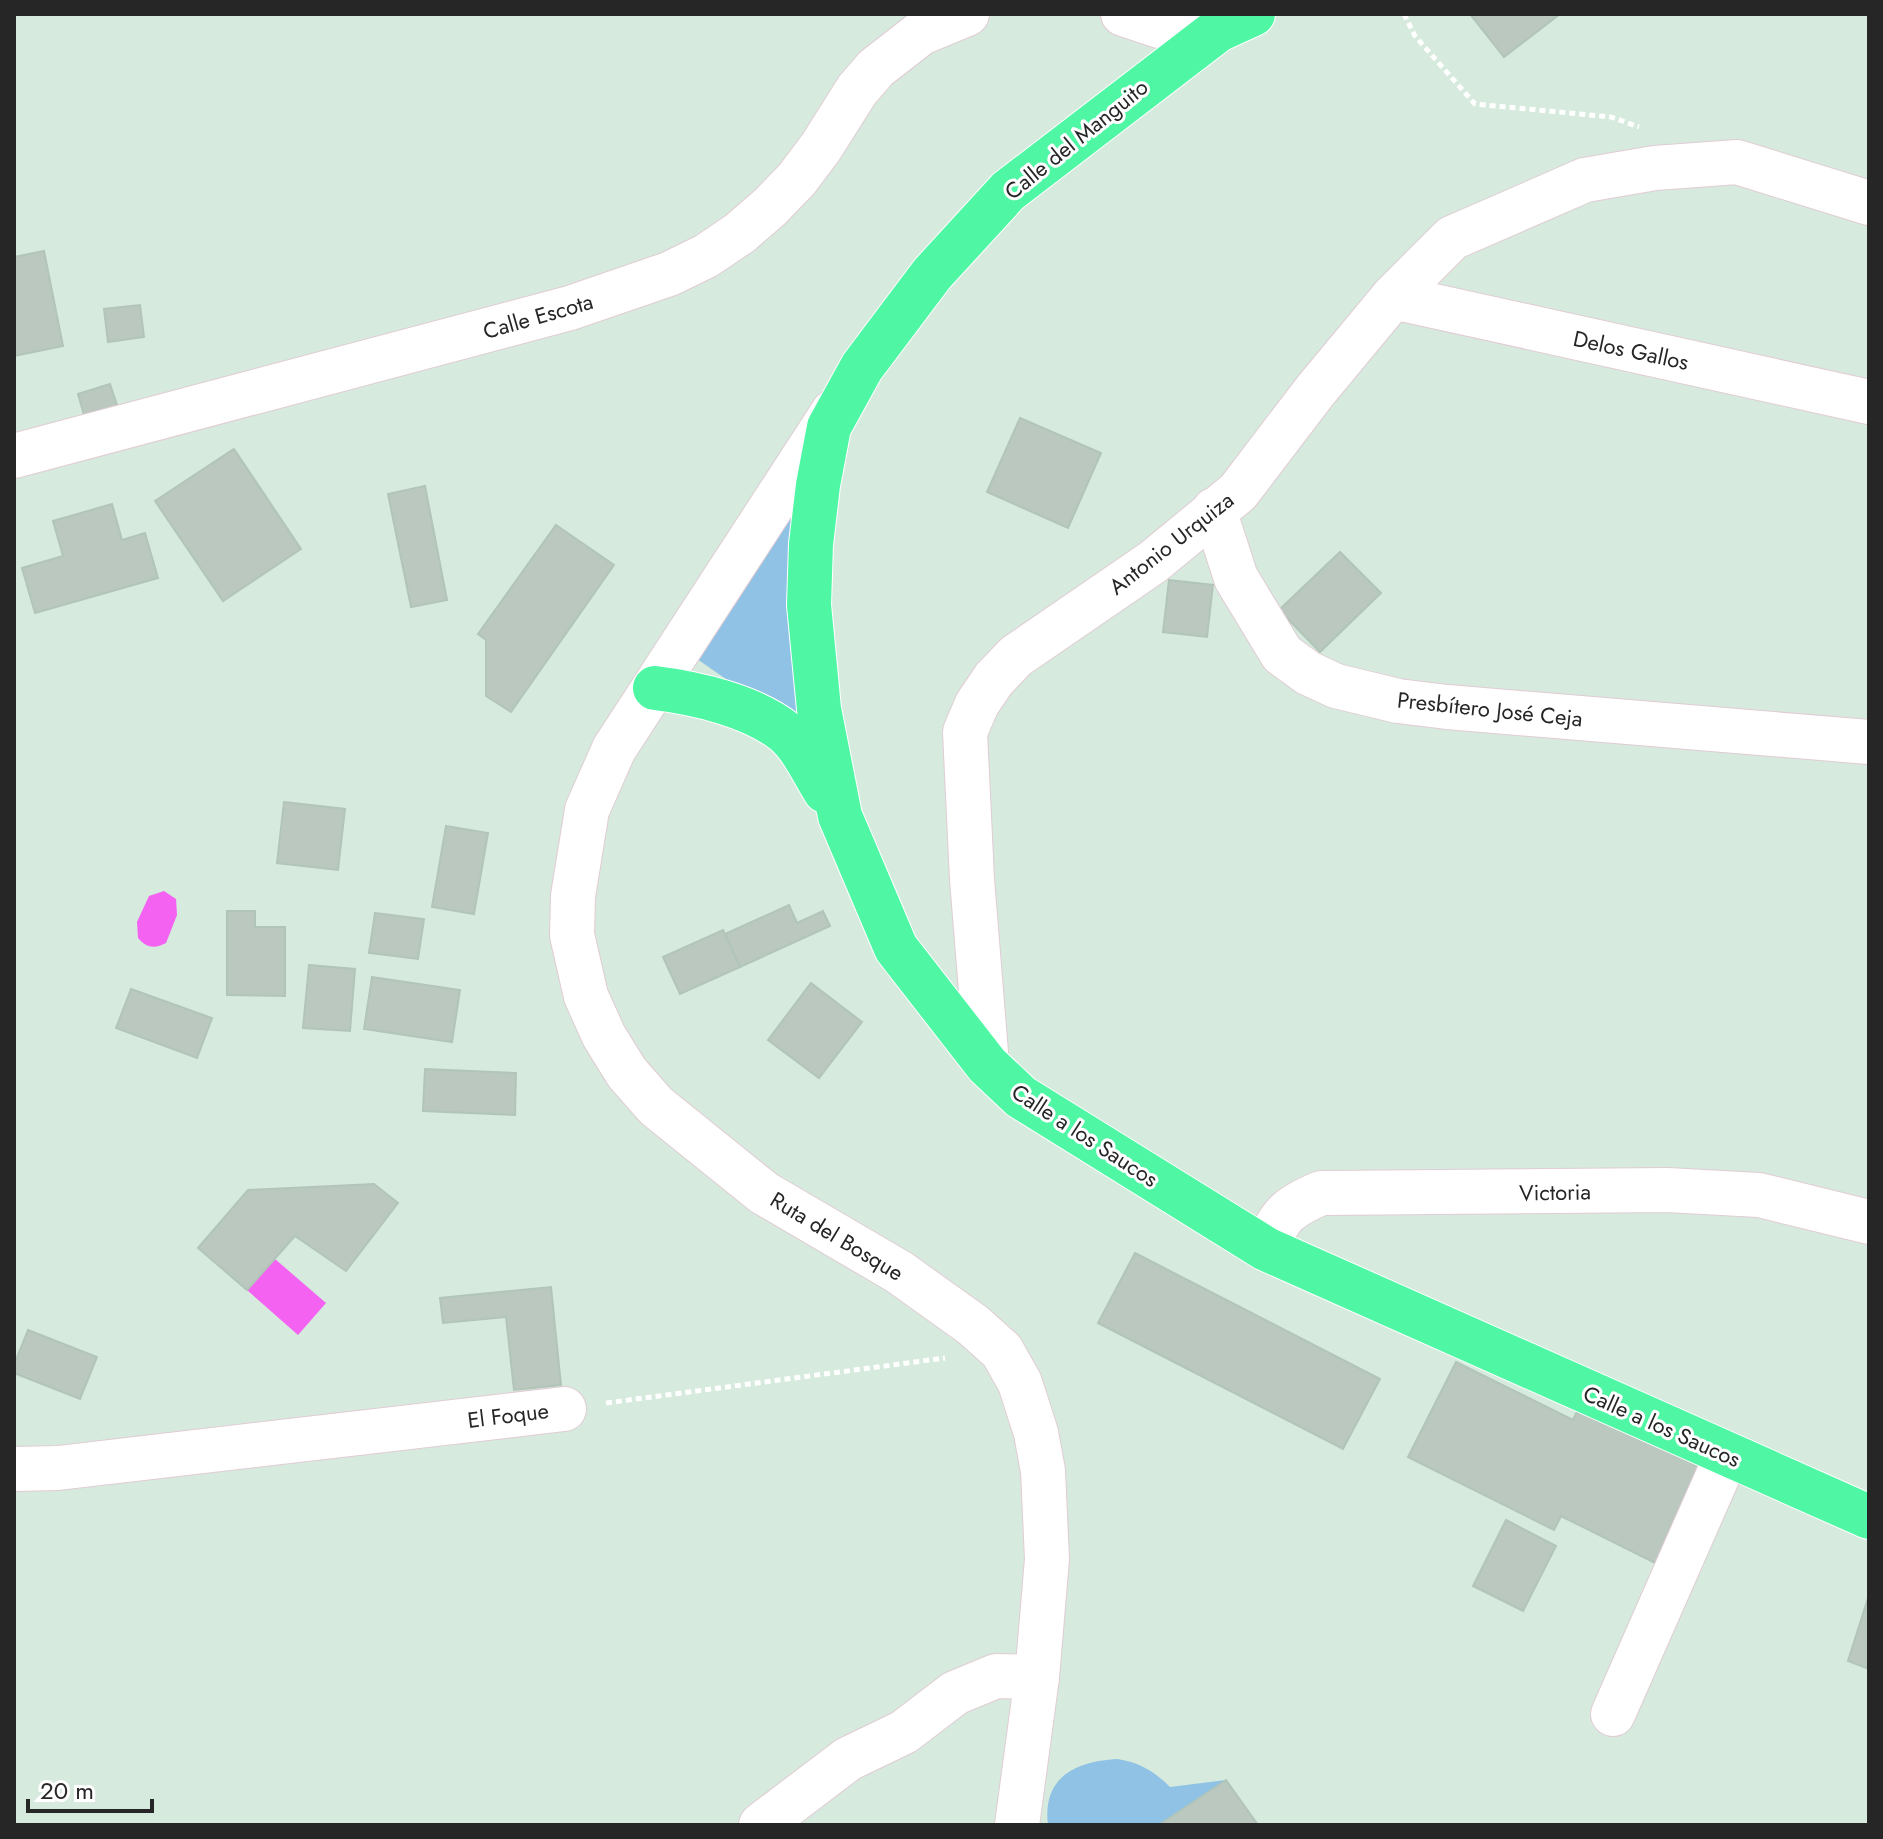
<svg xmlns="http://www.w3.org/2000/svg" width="1883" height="1839" viewBox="0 0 1883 1839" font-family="Jost,sans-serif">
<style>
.green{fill:#8fc2e5}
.water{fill:#f462f2}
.building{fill:#bac8bf;stroke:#b1c5b9;stroke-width:2}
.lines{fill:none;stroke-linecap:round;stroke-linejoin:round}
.minor-casing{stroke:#e1ccd5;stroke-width:46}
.major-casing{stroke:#fff;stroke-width:46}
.path{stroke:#fff;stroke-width:5;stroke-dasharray:6 4;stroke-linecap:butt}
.minor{stroke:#fff;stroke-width:44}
.major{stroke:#4ff7a5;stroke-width:44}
.labels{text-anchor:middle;stroke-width:6;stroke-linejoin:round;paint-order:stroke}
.street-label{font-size:22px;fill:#262626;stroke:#fff}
</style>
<rect width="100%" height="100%" fill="#d6eadd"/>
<g class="green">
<path d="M803,488L807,735L697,659Z"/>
<path d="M1118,1759C1140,1763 1154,1771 1170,1787L1226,1780L1163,1823V1825H1048C1042,1777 1076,1761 1118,1759Z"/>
</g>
<g class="water">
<path d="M164,891L176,899L177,915L166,943C155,949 146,948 138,938L137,922L149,896Z"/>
<path d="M275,1259L326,1303L298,1335L247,1290Z"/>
</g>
<g class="building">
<path d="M1470,14H1560L1504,57Z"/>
<path d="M44,251L63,346L14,356V257Z"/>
<path d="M140,305L144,337L108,342L104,309Z"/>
<path d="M110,384L119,411L86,422L78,394Z"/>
<path d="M1020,418L1101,453L1068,528L987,492Z"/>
<path d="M234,449L301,549L223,601L155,501Z"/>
<path d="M425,486L447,600L411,607L388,494Z"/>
<path d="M112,504L122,540L145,533L158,578L35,613L22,568L63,556L53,521Z"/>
<path d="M556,525L614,565L511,712L486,696V640L478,634Z"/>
<path d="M1340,552L1381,593L1320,652L1279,610Z"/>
<path d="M1169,580L1213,585L1207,637L1163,632Z"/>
<path d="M284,802L345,809L338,870L277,863Z"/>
<path d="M446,826L488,833L474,914L432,907Z"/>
<path d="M789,905L797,923L823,911L830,926L740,967L725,934Z"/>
<path d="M227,911H255V927H285V996L227,995Z"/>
<path d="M375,913L424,919L418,959L369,953Z"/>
<path d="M723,930L740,967L680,994L663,957Z"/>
<path d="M309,965L355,969L350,1031L303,1028Z"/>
<path d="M372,977L460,990L452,1042L364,1029Z"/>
<path d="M811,983L862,1022L819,1078L768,1040Z"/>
<path d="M131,989L212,1018L197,1058L116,1028Z"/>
<path d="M425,1069L516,1073L515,1115L423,1111Z"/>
<path d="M374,1184L398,1203L346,1271L295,1236L247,1290L198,1248L248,1190Z"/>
<path d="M1135,1253L1380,1379L1343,1449L1098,1323Z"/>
<path d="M551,1287L561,1385L514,1390L506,1317L443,1323L440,1298Z"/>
<path d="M28,1330L97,1357L80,1399L14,1373V1365Z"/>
<path d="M1456,1362L1573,1420L1580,1405L1711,1471L1663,1567L1561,1516L1554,1530L1408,1457Z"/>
<path d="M1506,1520L1556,1546L1523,1611L1473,1586Z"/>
<path d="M1869,1595V1669L1848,1661Z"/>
<path d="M1226,1780L1258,1825H1163L1162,1823Z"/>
</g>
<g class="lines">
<g class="minor-casing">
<g id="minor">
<path d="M1123,14L1159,26L1218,30"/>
<path d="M1393,297L1869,402"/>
<path d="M833,412L614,749L587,810L573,896L572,935L586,996L604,1036L627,1073L656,1106L764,1193L899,1272L973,1325L1002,1351L1020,1383L1036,1433L1043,1471L1047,1559L1037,1677L1017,1825"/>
<path d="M14,456L570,308L669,274L706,256L740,233L770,207L797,179L821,147L857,90L876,68L921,33L967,14"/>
<path d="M1214,510L1236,578L1282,654L1308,673L1336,686L1398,701L1447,707L1869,742"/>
<path d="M987,1065L972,879L965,732L977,704L994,679L1016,656L1153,562L1238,492L1315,391L1393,297L1452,238L1585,180L1655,168L1737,162L1869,203"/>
<path d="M1266,1249C1280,1214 1287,1208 1321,1193L1667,1190L1759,1195L1869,1222"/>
<path d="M14,1469L58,1468L564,1409"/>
<path d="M1613,1714L1727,1455"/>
<path d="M761,1825L848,1759L904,1732L955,1693L996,1676L1037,1677"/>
</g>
</g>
<g class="major-casing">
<g id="major">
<path d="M1253,14L1218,30L1008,191L932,274L862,367L829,427L818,485L811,544L809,605L819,709L840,816L896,948L987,1065L1021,1097L1266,1249L1869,1517"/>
<path d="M655,688C696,693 753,706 786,733C803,748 813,772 825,791"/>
</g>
</g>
<g class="path">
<path d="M1404,14L1415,36L1475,104L1611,117L1639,127"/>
<path d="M606,1403L945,1358"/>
</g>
<use href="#minor" class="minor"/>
<use href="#major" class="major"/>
</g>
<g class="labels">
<g class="street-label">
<text transform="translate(1076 139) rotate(-39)" y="8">Calle del Manguito</text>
<text transform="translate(538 316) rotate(-16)" y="8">Calle Escota</text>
<text transform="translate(1631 350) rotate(12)" y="8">Delos Gallos</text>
<text transform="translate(1171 543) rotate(-38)" y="8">Antonio Urquiza</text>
<text transform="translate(1490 709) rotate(6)" y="8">Presbítero José Ceja</text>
<text transform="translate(1085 1135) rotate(33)" y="8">Calle a los Saucos</text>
<text transform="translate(1555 1192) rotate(-1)" y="8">Victoria</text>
<text transform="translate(837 1236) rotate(31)" y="8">Ruta del Bosque</text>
<text transform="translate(508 1415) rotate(-7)" y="8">El Foque</text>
<text transform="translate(1662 1426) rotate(24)" y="8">Calle a los Saucos</text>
</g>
</g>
<rect width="1883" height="1839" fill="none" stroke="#262626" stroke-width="32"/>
<path d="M28 1799v12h124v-12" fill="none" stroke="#262626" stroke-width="4"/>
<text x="40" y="1799" font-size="24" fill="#262626" stroke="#ffffff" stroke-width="6" paint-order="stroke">20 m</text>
</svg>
